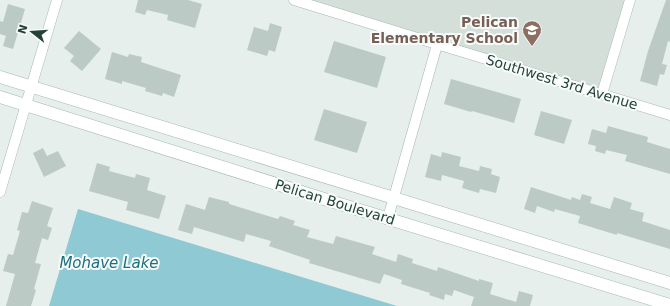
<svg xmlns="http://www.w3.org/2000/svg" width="670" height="306" viewBox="0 0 670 306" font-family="'DejaVu Sans',sans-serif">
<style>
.built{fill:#d4dfda}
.water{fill:#8ec9d4}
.building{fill:#bbcac4}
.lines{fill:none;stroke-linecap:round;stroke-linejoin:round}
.minor-casing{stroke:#a8b8b2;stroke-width:11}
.tertiary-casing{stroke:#a8b8b2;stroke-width:13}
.minor{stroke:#fff;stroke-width:10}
.tertiary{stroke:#fff;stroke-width:12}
.labels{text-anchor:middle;stroke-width:4;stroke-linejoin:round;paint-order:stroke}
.education-label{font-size:14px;font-weight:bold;fill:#785e54;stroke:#f7fbf9;text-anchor:end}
.street-label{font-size:14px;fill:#24423a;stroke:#f7fbf9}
.water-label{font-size:15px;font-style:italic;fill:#1c6f80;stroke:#f7fbf9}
</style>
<rect width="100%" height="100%" fill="#e6efeb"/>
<path class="built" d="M294,0H630L602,94Z"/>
<path class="water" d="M78,209L397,306H49Z"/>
<g class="building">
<path d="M138,0H188L202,4L195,28L167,20L168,15L147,10L145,15L135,12Z"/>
<path d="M666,0H670V42L668,41L662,64L667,65L664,75L660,74L657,86L640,81L648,51Z"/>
<path d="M8,4L25,9L13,49L3,46L6,36L0,34V21L3,22Z"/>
<path d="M270,23L282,27L275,52L269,50L267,56L247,50L254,27L268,31Z"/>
<path d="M79,31L101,49L82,71L70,61L74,56L64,48Z"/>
<path d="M334,41L386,57L377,88L324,72Z"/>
<path d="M112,52L128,57L129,54L142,57L141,62L181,75L174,97L163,93L162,96L145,91L146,88L122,81V84L105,79Z"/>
<path d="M451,79L521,99L514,123L472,111L471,112L444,104Z"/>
<path d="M324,109L367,122L357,153L314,140Z"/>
<path d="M541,111L572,120L564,144L534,135Z"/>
<path d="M608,126L648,137L647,142L670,149V174L625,161L627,155L606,150L605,154L595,151L596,146L588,144L592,129L606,133Z"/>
<path d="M43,148L47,156L58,151L66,166L44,177L33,153Z"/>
<path d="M442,152L461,157L459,166L479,171L480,166L492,169L491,174L500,177L496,193L480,189L479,193L462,188L464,181L442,175L441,181L425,177L431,154L441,157Z"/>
<path d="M97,163L110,167L109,171L135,178L136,174L150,178L147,190L166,196L159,219L126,210L128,202L89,191Z"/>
<path d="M531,187L571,200L572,197L580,200L582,194L592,197L590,203L610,209L614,197L632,203L630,209L644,213L642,221L670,230V249L617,233V235L578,223L580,216L555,209L554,212L537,206L535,213L524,209Z"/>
<path d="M209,197L229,202V204L278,219L280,216L295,221L293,225L310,230L307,237L333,244L336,236L375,247L372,254L396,262L398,254L413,259L412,263L437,271L438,267L479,281V279L493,283L490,294L516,302L519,291L533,295L530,306H471L474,297L454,290L452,296L445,294L444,300L429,295L430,293L401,284L402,280L384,274L380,284L309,263L310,260L269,246L271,241L246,234L244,242L194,227L192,234L178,230L186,204L205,210Z"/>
<path d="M32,201L53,208L47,226L52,228L48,240L42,238L35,263L41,264L34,289L36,290L31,306H6L15,274L3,271L8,254L13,255L20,231L17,230L22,212L28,213Z"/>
</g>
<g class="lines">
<g class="minor-casing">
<g id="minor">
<path d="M294,0C419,39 545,77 670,115"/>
<path d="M602,94L630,0"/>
<path d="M0,192L57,0"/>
<path d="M388,218L437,45"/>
</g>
</g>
<g class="tertiary-casing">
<g id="tertiary">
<path d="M0,77L670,283"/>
<path d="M0,97L340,204L670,305"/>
</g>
</g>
<use href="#minor" class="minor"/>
<use href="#tertiary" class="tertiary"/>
</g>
<defs>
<g id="school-pin" transform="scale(1)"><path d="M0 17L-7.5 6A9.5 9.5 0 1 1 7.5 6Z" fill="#8d6e63" stroke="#f7fbf9"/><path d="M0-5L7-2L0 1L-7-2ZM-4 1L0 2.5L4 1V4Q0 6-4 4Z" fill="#fff"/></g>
</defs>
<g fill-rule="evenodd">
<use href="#school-pin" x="532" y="30"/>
</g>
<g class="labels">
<g class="education-label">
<text x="518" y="27">Pelican<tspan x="518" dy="16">Elementary School</tspan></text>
</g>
<g class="street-label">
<text transform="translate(562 82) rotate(17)" y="5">Southwest 3rd Avenue</text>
<text transform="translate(335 202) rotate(17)" y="5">Pelican Boulevard</text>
</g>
<g class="water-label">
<text x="109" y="268">Mohave Lake</text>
</g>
</g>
<g transform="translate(32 32) rotate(287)" stroke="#f7fbf9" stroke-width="3" paint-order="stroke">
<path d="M0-3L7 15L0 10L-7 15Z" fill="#24423a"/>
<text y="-6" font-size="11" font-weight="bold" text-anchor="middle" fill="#24423a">N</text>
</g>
</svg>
